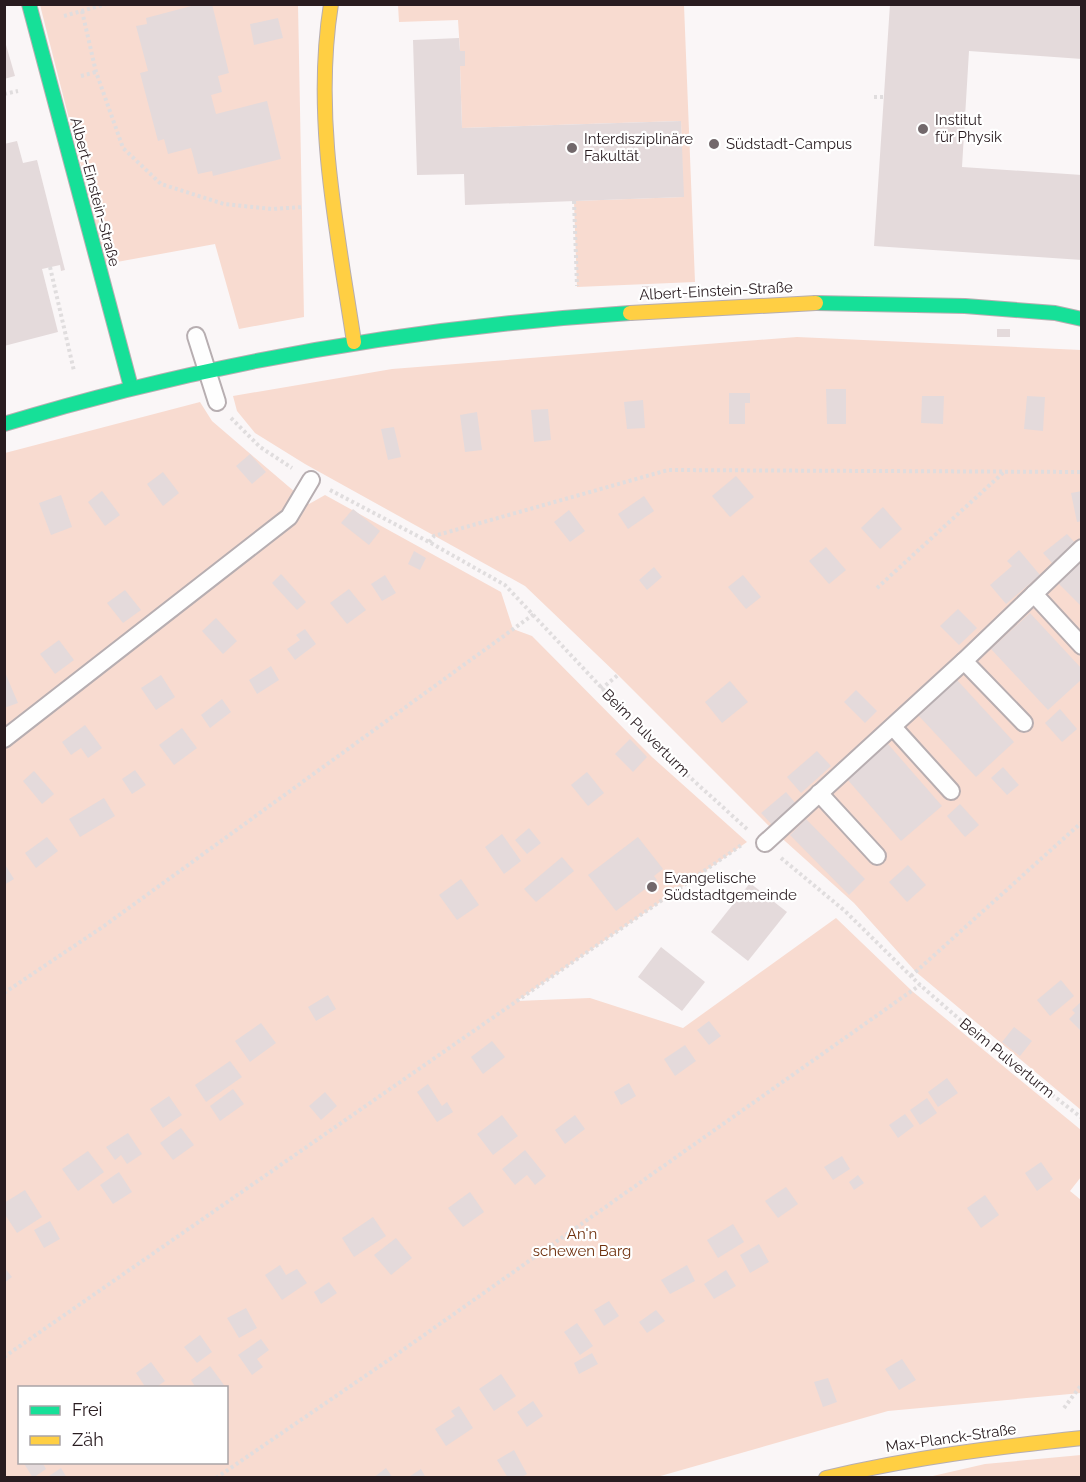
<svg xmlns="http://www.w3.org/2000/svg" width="1086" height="1482" viewBox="0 0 1086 1482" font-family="Raleway,sans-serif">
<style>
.green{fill:#f8dbd0;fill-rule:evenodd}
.building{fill:#e4dadb}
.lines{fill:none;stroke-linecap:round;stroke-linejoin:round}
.lane-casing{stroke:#b7aeb1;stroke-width:20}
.fast-casing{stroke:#b7aeb1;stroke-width:16}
.slow-casing{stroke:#b7aeb1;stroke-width:16}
.path{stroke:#e0ddde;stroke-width:4;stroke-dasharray:3 3;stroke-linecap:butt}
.lane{stroke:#fefefe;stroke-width:16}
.fast{stroke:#16e098;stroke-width:14}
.slow{stroke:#ffcf43;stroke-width:14}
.poi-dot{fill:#72686b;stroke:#fff;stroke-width:2}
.labels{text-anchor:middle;stroke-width:4.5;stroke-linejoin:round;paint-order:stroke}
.poi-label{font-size:15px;fill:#291c20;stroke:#fff;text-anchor:start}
.street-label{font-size:15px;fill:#291c20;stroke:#fff}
.park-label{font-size:15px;fill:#6f300d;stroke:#fff}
</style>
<rect width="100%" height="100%" fill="#faf6f7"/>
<g class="green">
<path d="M40,5H298L304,317L239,329L215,244L106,264Z"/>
<path d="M398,5H684L695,282L577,287L574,201L683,197L681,121L462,128L460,66L465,65V51H460L458,20L399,22Z"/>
<path d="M797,337L1081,350V1110L916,972L854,903L776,833L618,675L525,586L305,464L255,433L237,411L233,396L392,369Z"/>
<path d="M200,402L212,421L309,504L325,495L501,592L513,629L532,636L652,757L747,842L517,1001L590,998L683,1028L836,918L912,991L1081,1130V1177L1070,1191L1081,1200V1393L888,1411L657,1477L5,1478V453ZM20,1388H226V1462H20Z"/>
<path d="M1081,1455V1477L924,1478L985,1464Z"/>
</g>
<g class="building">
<path d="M199,4H212L229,73L218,76L222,92L211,95L216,114L267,101L281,159L213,176L212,171L198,174L191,148L168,154L164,139L158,141L140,73L148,71L136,26L147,24L146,18Z"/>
<path d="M890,4H1082V59L969,51L962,167L1082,175V260L874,246Z"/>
<path d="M278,18L283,38L254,45L250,24Z"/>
<path d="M4,38L15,76L4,79Z"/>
<path d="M459,38L460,51H465V66H460L462,128L681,121L684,197L465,205L464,174L417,175L413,40Z"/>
<path d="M17,141L23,163L37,160L65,270L61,271L60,265L42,269L58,332L4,346V144Z"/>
<path d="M642,286H653L654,292H642Z"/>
<rect x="997" y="329" width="13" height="8"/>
<path d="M826,389H846V424H827Z"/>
<path d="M729,393H750V403H745V424H729Z"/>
<path d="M922,396H944L943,424L921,423Z"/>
<path d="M1027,396L1045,397L1043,431L1024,429Z"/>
<path d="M643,400L645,428L627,429L624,402Z"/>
<path d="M548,409L551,440L534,442L531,410Z"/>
<path d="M477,412L482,450L465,452L460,415Z"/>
<path d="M394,427L401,457L388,460L381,429Z"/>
<path d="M250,454L266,472L252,484L236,466Z"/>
<path d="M163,472L179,493L163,506L147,484Z"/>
<path d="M736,476L754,497L730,517L712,496Z"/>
<path d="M102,491L120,515L105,526L88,502Z"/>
<path d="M1082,491V521L1077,522L1071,493Z"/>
<path d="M61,495L72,527L51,535L39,503Z"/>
<path d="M644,496L654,511L628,529L618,514Z"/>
<path d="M883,507L902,529L880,549L861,528Z"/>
<path d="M353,509L380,531L369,545L341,523Z"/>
<path d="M569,510L585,531L570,542L554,522Z"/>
<path d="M1067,534L1076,544L1053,564L1043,553Z"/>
<path d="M826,547L846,570L829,584L809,561Z"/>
<path d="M1019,550L1040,575L1006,604L990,585L1012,566L1007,561Z"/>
<path d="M414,551L426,558L420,570L408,564Z"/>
<path d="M1082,560V607L1058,583Z"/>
<path d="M654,567L662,577L647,590L639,580Z"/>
<path d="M281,574L306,602L297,610L272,583Z"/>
<path d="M385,575L396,593L382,601L371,584Z"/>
<path d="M743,575L761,597L746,609L728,587Z"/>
<path d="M349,589L366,610L347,624L330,603Z"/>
<path d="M125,590L141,610L123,623L107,603Z"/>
<path d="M958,609L977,628L959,645L940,626Z"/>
<path d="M1030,613L1082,669V679L1048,710L991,649Z"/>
<path d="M216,618L237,641L223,654L202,631Z"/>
<path d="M305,629L316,644L295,660L287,649L300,640L296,635Z"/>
<path d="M59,640L74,660L55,674L40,654Z"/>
<path d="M271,666L279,680L257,694L249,680Z"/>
<path d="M4,670L18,703L4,708Z"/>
<path d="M161,675L175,697L156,710L141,688Z"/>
<path d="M957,680L1014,742L976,777L918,715Z"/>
<path d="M730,681L748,702L722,723L705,702Z"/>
<path d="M856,690L877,711L865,723L844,702Z"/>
<path d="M222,699L231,712L210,728L201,715Z"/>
<path d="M1060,709L1077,729L1062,742L1045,723Z"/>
<path d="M85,725L102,748L88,758L81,748L71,755L62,742Z"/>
<path d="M182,728L197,748L174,765L159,745Z"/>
<path d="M630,739L647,757L633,772L615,754Z"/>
<path d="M888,744L942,806L901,841L847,779Z"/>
<path d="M817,751L831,766L801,793L787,777Z"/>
<path d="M1003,767L1019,785L1007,795L991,778Z"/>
<path d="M135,770L146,785L132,794L122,779Z"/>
<path d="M34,771L54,794L42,804L23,781Z"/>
<path d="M587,772L604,793L588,806L571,785Z"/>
<path d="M786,792L797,805L773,826L761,813Z"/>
<path d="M104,798L115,816L80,837L69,819Z"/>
<path d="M960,804L979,825L965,837L947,816Z"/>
<path d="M806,819L865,879L849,895L790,835Z"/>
<path d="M529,828L541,843L527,854L515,840Z"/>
<path d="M502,834L521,861L504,874L485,847Z"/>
<path d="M47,837L58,851L36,868L25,853Z"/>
<path d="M638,837L663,869L654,876L657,880L616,911L588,875Z"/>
<path d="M562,857L574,871L536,902L524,889Z"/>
<path d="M4,863L14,879L4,885Z"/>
<path d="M908,865L926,885L907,902L889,882Z"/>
<path d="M461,879L479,905L457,920L439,895Z"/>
<path d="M750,883L787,912L748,961L711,932Z"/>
<path d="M661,947L705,982L682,1011L638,977Z"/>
<path d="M1061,980L1074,996L1050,1016L1037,1000Z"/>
<path d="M328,995L336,1009L316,1021L308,1007Z"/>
<path d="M1082,1001V1032L1069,1019L1075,1013L1072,1010Z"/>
<path d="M709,1021L721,1036L709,1045L697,1030Z"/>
<path d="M261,1023L276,1043L250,1062L235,1041Z"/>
<path d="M1014,1027L1032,1041L1020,1056L1002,1042Z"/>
<path d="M492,1041L505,1057L483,1074L471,1057Z"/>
<path d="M685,1045L696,1061L675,1076L664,1059Z"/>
<path d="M230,1061L242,1077L206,1102L195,1085Z"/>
<path d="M947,1078L958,1093L938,1107L928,1092Z"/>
<path d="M629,1083L636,1096L621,1105L614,1092Z"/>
<path d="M428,1084L442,1106L447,1102L453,1112L437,1122L417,1092Z"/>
<path d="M233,1089L244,1104L220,1121L210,1106Z"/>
<path d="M325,1092L337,1106L321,1120L309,1106Z"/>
<path d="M169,1096L182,1115L163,1128L150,1109Z"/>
<path d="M927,1098L937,1113L920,1125L910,1110Z"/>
<path d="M905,1114L914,1126L898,1138L889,1125Z"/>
<path d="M502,1115L518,1136L493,1155L477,1134Z"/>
<path d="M575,1115L585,1129L565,1144L555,1130Z"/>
<path d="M181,1128L194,1145L173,1160L160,1143Z"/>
<path d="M128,1133L142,1154L127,1164L121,1155L115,1160L106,1147Z"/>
<path d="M525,1150L546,1176L535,1185L527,1175L515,1185L502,1169Z"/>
<path d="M88,1151L104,1172L78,1191L62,1169Z"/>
<path d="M842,1156L850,1169L833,1180L824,1167Z"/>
<path d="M1041,1162L1053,1179L1037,1191L1025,1173Z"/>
<path d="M119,1172L132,1192L113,1204L100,1185Z"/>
<path d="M858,1175L864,1183L854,1190L849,1182Z"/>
<path d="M786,1187L798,1204L778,1218L765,1201Z"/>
<path d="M25,1190L42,1217L17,1233L4,1213V1203Z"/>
<path d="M470,1192L484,1212L463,1227L448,1208Z"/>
<path d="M985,1195L999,1215L981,1228L967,1208Z"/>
<path d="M373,1217L386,1236L354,1257L342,1238Z"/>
<path d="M50,1221L60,1239L44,1248L34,1230Z"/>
<path d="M733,1224L744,1242L718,1258L707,1240Z"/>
<path d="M396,1238L412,1258L391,1275L374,1255Z"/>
<path d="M759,1244L769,1262L750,1273L740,1255Z"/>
<path d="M280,1265L286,1275L297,1269L307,1283L282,1300L265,1275Z"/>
<path d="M687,1265L695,1281L670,1294L661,1280Z"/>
<path d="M4,1267L12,1277L4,1283Z"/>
<path d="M726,1270L736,1286L714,1299L704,1284Z"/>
<path d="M329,1282L337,1293L321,1304L314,1292Z"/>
<path d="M609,1301L619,1316L604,1326L594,1310Z"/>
<path d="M246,1308L257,1328L239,1338L227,1318Z"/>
<path d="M656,1310L665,1321L647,1333L639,1322Z"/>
<path d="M577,1323L593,1346L580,1355L564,1332Z"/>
<path d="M200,1335L212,1352L197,1363L184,1347Z"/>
<path d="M261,1339L269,1350L257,1359L263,1367L252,1375L238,1355Z"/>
<path d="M592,1353L598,1364L579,1374L574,1363Z"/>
<path d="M902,1359L916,1380L899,1390L885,1369Z"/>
<path d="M151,1362L165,1381L155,1388H146L136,1373Z"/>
<path d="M210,1366L224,1385L221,1388H196L191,1380Z"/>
<path d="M501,1374L516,1396L494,1411L479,1389Z"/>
<path d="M828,1378L837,1402L823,1407L814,1382Z"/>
<path d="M533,1401L543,1416L527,1427L517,1412Z"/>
<path d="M459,1406L473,1428L446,1446L435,1429L455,1416L451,1411Z"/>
<path d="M514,1450L527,1474L521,1478H508L497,1460Z"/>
<path d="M23,1462H42L46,1469L33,1478Z"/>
<path d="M61,1468L67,1478H46Z"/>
<path d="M386,1468L393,1478H373Z"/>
<path d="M421,1469L426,1478H407Z"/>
</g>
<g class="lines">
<g class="lane-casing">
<g id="lane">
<path d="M196,336L217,402"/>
<path d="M1034,594L1082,646"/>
<path d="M964,661L1024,723"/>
<path d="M893,727L951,791"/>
<path d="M4,739L289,517L311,480"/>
<path d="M819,793L877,856"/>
<path d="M765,843L964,661L1082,548"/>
</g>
</g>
<g class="fast-casing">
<g id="fast">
<path d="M29,4L131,387"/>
<path d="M816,303L965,306L1055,313L1082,319"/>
<path d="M4,424C210,361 415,327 630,313"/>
</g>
</g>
<g class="slow-casing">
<g id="slow">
<path d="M331,4C313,117 337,230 354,342"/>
<path d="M630,313L816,303"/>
<path d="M826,1478C910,1458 996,1447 1082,1438"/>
</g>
</g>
<g class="path">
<path d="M82,11L96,72L123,148L161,184L224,204L272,209L303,207"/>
<path d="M64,16L106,4"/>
<path d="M81,76L96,72"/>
<path d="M4,94L18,91"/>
<path d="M874,97H884"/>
<path d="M574,201L577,286"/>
<path d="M50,267L74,371"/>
<path d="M231,418L260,447L292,468"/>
<path d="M330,490L429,542L505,585L661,751L748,830"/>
<path d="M429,542L434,536L668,470L1082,472"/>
<path d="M877,588L1005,471"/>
<path d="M601,689L618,675"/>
<path d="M781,858L845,911L920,985L1003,1057L1082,1118"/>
<path d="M911,976L1082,822"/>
<path d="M4,993L104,926L534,614"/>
<path d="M4,1357L743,844"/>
<path d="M1064,1408L1082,1384"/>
<path d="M216,1478L393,1357L920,985"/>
</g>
<use href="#lane" class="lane"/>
<use href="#fast" class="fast"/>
<use href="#slow" class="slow"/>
</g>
<g class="poi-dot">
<circle cx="923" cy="129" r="6"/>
<circle cx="714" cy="144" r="6"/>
<circle cx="572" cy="148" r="6"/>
<circle cx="652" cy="887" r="6"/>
</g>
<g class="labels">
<g class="poi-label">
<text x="935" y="125">Institut<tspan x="935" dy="17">für Physik</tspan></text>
<text x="584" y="144">Interdisziplinäre<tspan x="584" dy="17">Fakultät</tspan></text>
<text x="726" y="149">Südstadt-Campus</text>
<text x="664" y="883">Evangelische<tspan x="664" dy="17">Südstadtgemeinde</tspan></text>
</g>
<g class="street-label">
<text transform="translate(95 192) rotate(75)" y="5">Albert-Einstein-Straße</text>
<text transform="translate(716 291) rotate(-3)" y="5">Albert-Einstein-Straße</text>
<text transform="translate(646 733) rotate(45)" y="5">Beim Pulverturm</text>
<text transform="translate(1007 1058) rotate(39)" y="5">Beim Pulverturm</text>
<text transform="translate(951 1438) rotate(-8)" y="5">Max-Planck-Straße</text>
</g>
<g class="park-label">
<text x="582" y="1239">An'n<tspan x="582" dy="17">schewen Barg</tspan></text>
</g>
</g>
<rect width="1086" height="1482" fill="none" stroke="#291c20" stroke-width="12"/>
<rect x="18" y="1386" width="210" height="78" fill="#ffffff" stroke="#a9a4a6" stroke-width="1.5"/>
<rect x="30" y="1406" width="30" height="9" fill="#16e098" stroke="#a9a4a6" stroke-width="1.5"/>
<text x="72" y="1416" font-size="18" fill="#291c20">Frei</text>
<rect x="30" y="1436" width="30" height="9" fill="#ffcf43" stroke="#a9a4a6" stroke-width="1.5"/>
<text x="72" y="1446" font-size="18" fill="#291c20">Zäh</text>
</svg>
